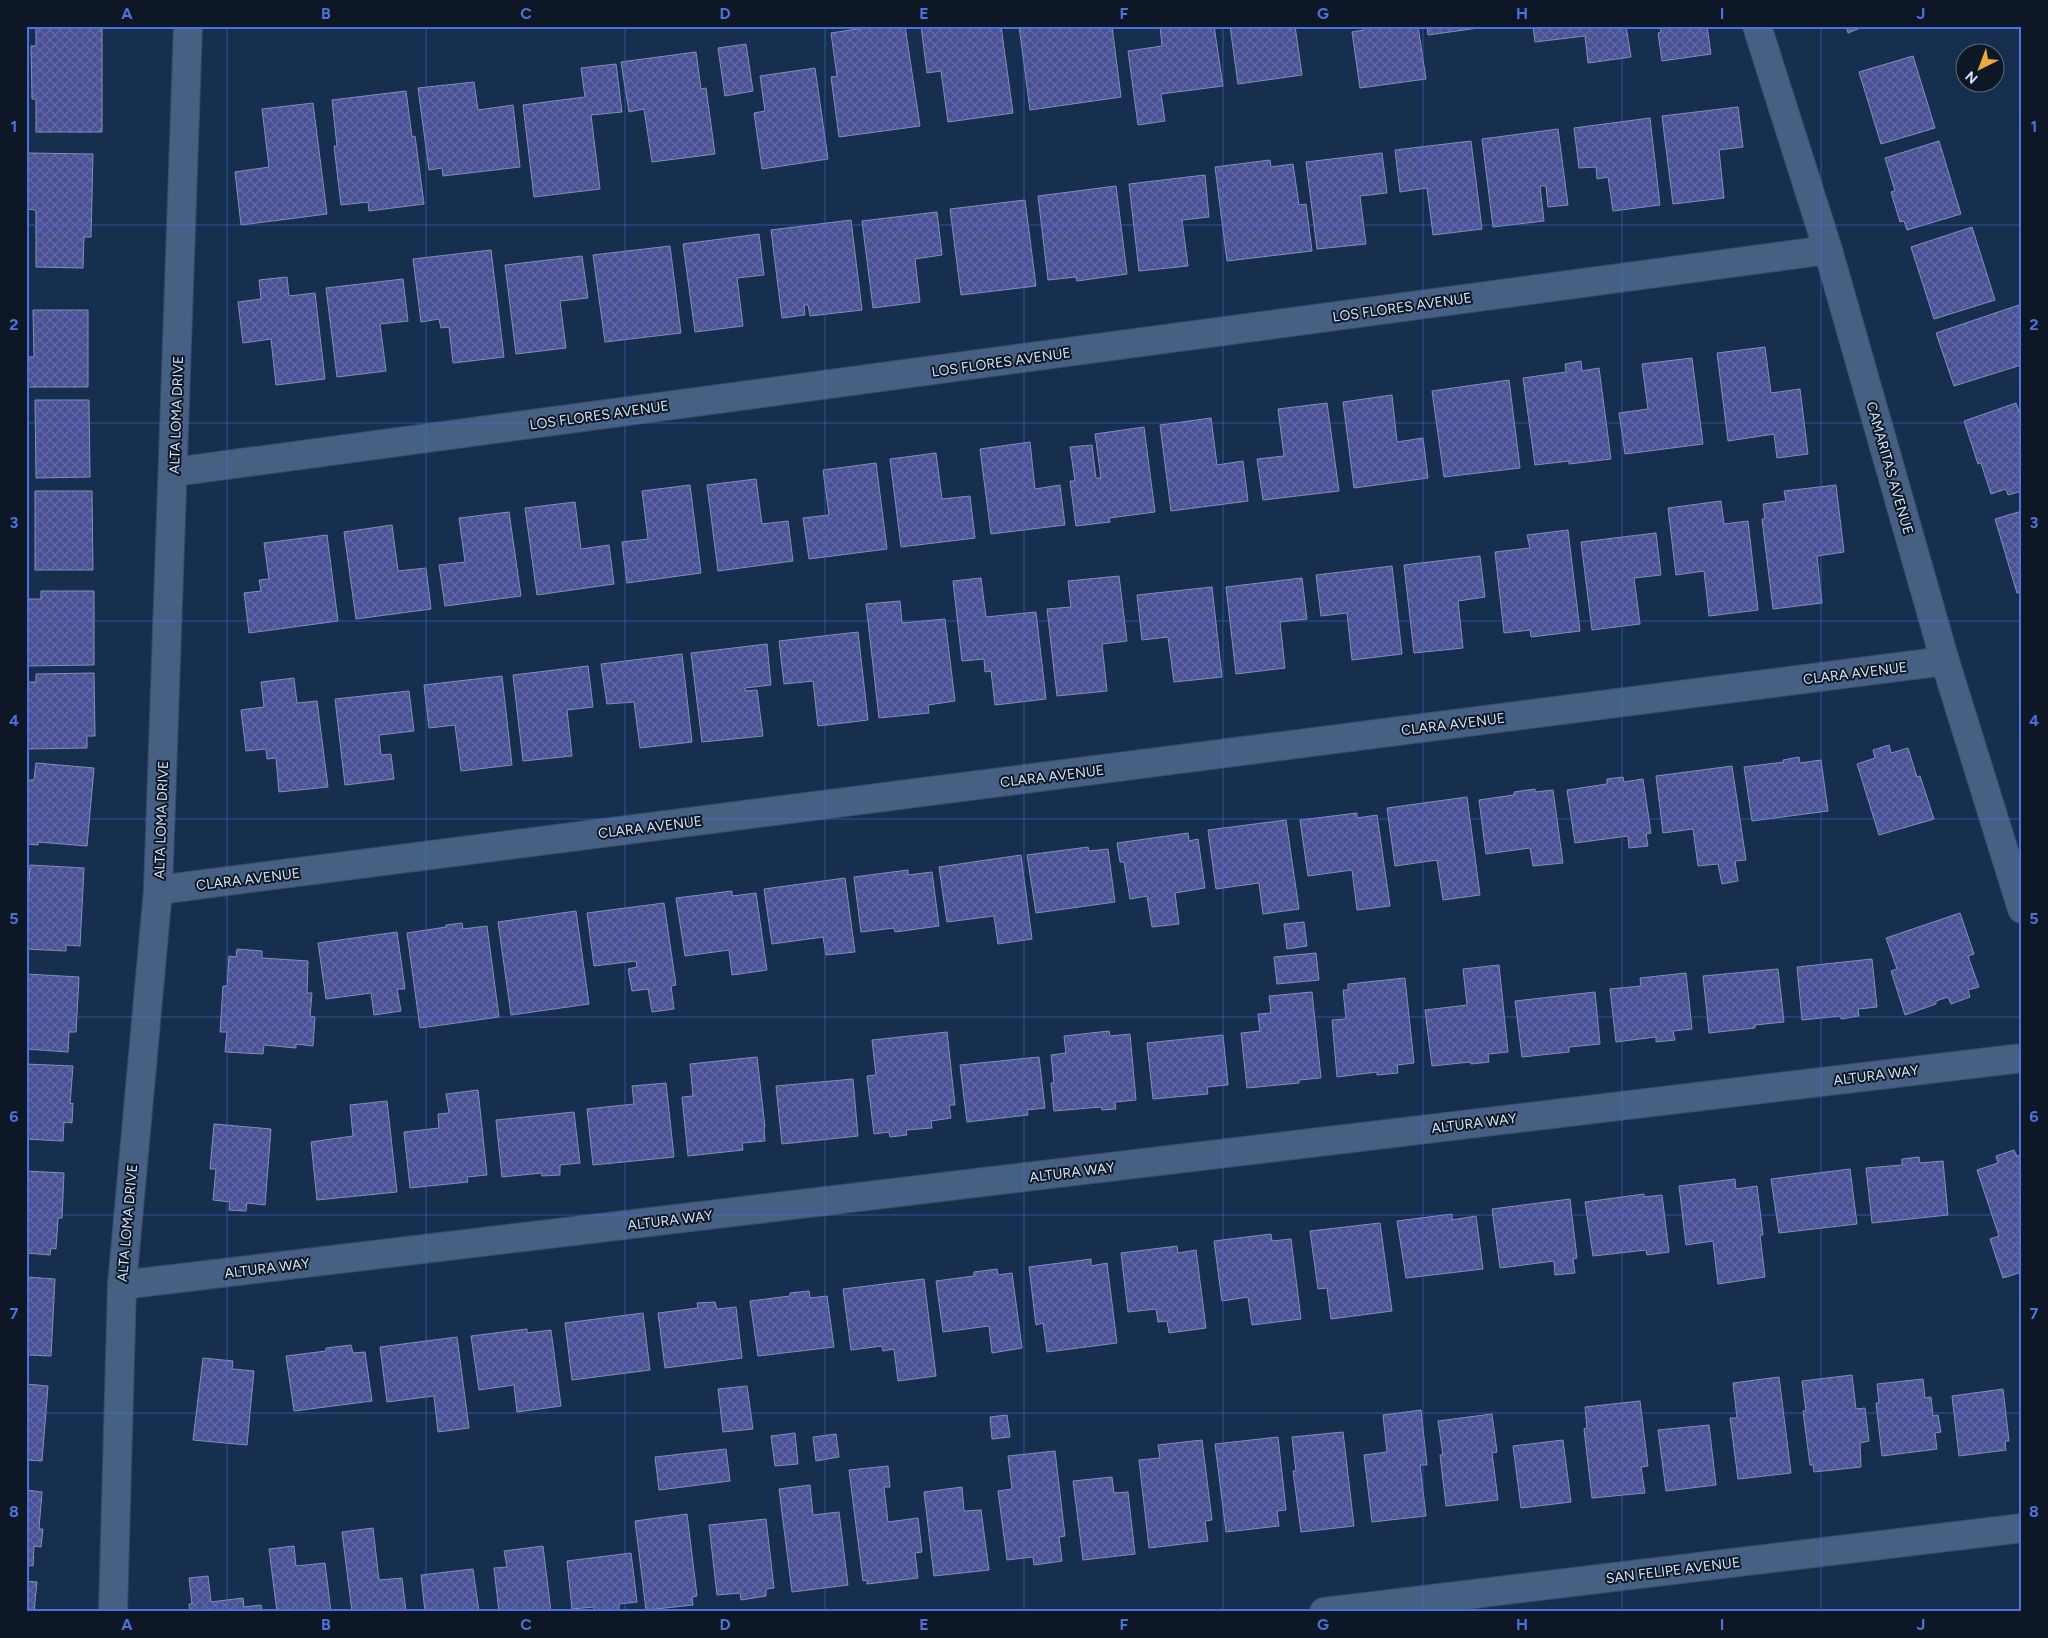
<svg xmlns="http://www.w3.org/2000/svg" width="2048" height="1638" viewBox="0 0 2048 1638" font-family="Figtree,sans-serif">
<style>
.building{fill:url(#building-cross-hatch);stroke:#868db9}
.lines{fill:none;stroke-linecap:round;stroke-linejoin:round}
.minor-casing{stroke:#394b66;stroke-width:30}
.minor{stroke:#466083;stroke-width:28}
.grid{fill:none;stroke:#4b73e0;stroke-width:1;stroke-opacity:0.55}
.labels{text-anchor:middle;stroke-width:4;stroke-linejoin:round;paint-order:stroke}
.street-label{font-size:14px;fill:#d4e3f7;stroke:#0d1725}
.neatline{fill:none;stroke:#4b73e0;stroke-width:2}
.grid-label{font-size:16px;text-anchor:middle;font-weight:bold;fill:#4b73e0}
</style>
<defs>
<pattern id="building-cross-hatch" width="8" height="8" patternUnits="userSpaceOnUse" patternTransform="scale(1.25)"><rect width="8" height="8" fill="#495094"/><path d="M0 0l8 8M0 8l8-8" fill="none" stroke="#6269a4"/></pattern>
</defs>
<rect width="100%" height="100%" fill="#172f4f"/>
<g class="building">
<path d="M36,26H102V132H36V99H32L31,46H36Z"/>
<path d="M877,26H905L920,126L839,137L831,77L837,76L831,33Z"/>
<path d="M921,26H1001L1013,113L948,122L941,71L927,73Z"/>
<path d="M1019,26H1112L1121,97L1030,110Z"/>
<path d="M1160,26H1214L1223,86L1161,94L1165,121L1138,125L1128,51L1162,46Z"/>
<path d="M1230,26H1295L1302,75L1238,84Z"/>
<path d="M1363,26H1418L1426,79L1360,88L1352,32L1364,30Z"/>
<path d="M1427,26H1493L1428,35Z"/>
<path d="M1533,26H1626L1631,57L1588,63L1585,36L1535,42Z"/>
<path d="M1660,26H1707L1711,54L1662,61L1658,33L1661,32Z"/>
<path d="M1846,26H1865L1848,33Z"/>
<path d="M746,44L753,91L725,96L718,48Z"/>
<path d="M696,52L701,89L706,88L715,154L652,162L644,109L629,112L621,62Z"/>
<path d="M1913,56L1935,128L1881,144L1859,72Z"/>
<path d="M616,64L622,112L591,115L600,189L534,197L523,105L585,97L581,68Z"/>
<path d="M815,68L828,159L762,169L754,113L765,111L760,76Z"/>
<path d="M474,82L478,110L513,105L520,167L443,176L442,168L429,170L418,88Z"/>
<path d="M406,91L412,137L415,136L424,204L369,211L368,202L341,205L334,146H337L332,100Z"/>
<path d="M313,103L327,214L241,225L235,172L269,167L262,109Z"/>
<path d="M1738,107L1743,147L1719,150L1724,198L1673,204L1662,116Z"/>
<path d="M1650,118L1660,205L1613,211L1608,177L1597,179L1596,167L1579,168L1574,128Z"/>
<path d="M1558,129L1568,205L1548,207L1546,186H1540L1544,221L1493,227L1482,139Z"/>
<path d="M1471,141L1482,229L1433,235L1427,188L1400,192L1395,150Z"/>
<path d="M1939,141L1961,214L1907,230L1904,221L1900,222L1891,192L1895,191L1885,158Z"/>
<path d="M26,153L93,154L91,237H84L83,268L36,267V210L26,209Z"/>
<path d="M1382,153L1387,193L1360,196L1366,244L1317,249L1306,162Z"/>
<path d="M1270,160L1271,167L1293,164L1299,205L1306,204L1312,251L1227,261L1215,167Z"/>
<path d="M1205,175L1209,217L1182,220L1188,266L1139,271L1129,184Z"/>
<path d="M1116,186L1127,274L1077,281L1076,277L1048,280L1038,196Z"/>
<path d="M1025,200L1036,286L961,295L950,209Z"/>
<path d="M937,212L942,255L915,259L920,302L873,308L862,221Z"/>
<path d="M851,220L862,310L810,316L808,305H804L805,315L782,318L771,230Z"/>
<path d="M1972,227L1995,300L1934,319L1911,247Z"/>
<path d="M759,234L764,275L737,278L743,326L695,332L683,244Z"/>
<path d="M670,246L681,333L605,342L593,255Z"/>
<path d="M491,250L504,357L453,363L449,327L441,328L439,319L421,322L413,259Z"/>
<path d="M582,256L588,298L560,301L566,348L516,354L505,265Z"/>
<path d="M287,277L289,296L315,293L325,379L276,385L271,339L243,343L238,302L261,299L259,280Z"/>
<path d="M403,279L408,321L380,324L386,371L337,377L326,288Z"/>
<path d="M2022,304V368L2021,365L1954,386L1936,333Z"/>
<path d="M33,310H88V387H26V357H34Z"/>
<path d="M1765,347L1771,393L1800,389L1808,454L1777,458L1774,434L1728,441L1717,353Z"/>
<path d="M1692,358L1703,444L1625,454L1619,413L1648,409L1642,364Z"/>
<path d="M1581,361L1582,371L1599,368L1611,459L1569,464V461L1535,465L1523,378L1566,372L1565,364Z"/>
<path d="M1509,380L1520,468L1444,477L1432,391Z"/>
<path d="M1392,395L1397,442L1423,438L1428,478L1354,488L1343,402Z"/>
<path d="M35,400H89L90,477L36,478Z"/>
<path d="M1327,403L1339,491L1263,500L1257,459L1284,456L1278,409Z"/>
<path d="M2016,403L2022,420V491L2008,495L2006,489L1991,494L1981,463L1978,464L1964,421Z"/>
<path d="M1211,418L1217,465L1243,461L1248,501L1171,511L1160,425Z"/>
<path d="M1144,427L1155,512L1109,518L1110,522L1076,526L1070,481H1075L1070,447L1092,445L1096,478H1101L1095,434Z"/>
<path d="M1030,442L1035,489L1060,485L1065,525L991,534L980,449Z"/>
<path d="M936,453L942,499L970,496L975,538L901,547L890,459Z"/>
<path d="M876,463L887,549L809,559L803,518L829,515L823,470Z"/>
<path d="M756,479L762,524L788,521L793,561L718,571L707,485Z"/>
<path d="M690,485L701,573L627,583L622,542L648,539L642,491Z"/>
<path d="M1836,485L1844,552L1817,556L1822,603L1773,609L1762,519H1765L1763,504L1786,501L1784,491Z"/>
<path d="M35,491H92L93,570H35Z"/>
<path d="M1721,501L1724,524L1748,521L1758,610L1709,616L1704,571L1676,575L1668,508Z"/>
<path d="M575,502L581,549L609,545L614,584L537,595L525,508Z"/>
<path d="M2022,511V592L2017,593L1995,519Z"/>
<path d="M509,512L521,596L445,606L439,565L465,562L459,518Z"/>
<path d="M392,525L398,571L426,568L431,609L356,619L344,532Z"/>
<path d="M1568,530L1580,631L1531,637L1530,630L1504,633L1495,552L1530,548L1527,535Z"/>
<path d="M1656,533L1661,575L1634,578L1640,624L1592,630L1581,542Z"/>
<path d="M327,535L338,621L249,633L244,593L261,591L259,580L269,579L264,543Z"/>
<path d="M1480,556L1485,597L1458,601L1463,648L1414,653L1404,565Z"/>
<path d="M1392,566L1402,654L1352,660L1347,613L1321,616L1316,575Z"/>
<path d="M1119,576L1127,641L1102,644L1107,691L1057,696L1047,609L1071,607L1068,581Z"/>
<path d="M981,578L986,617L1036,612L1046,699L995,705L991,671L985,672L984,659L962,661L953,581Z"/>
<path d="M1302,578L1307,619L1280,622L1285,668L1236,674L1226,587Z"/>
<path d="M1212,587L1222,677L1174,682L1168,637L1142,640L1137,595Z"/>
<path d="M41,591H94V665L26,666V599H41Z"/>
<path d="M900,601L902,623L945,619L955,701L928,705L929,713L879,718L866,604Z"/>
<path d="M858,632L868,720L818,726L813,681L784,684L779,641Z"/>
<path d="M767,644L771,685L745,688V691L757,690L763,736L702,742L691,653Z"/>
<path d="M682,654L692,742L640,748L634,702L607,704L601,664Z"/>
<path d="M588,666L593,707L567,710L572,756L523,761L513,675Z"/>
<path d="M94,673L95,736H87V748L26,749V682H36V674Z"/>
<path d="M502,676L512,765L461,771L455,725L429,728L424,685Z"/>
<path d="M294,678L297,703L317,701L328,787L279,792L276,758L267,759L266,749L246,751L241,710L264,707L261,682Z"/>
<path d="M409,691L414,731L379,735L381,755L391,754L394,779L345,785L335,699Z"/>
<path d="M1889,745L1891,753L1908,748L1917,777L1920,776L1934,819L1879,835L1857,764L1875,758L1873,750Z"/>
<path d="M1799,757L1800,763L1821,760L1828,811L1752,821L1744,767L1784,762L1783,760Z"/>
<path d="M36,763L94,768L87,846L38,842V845L26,844V780H34Z"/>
<path d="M1732,766L1746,860L1735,861L1738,881L1722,884L1718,864L1698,866L1693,829L1663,833L1656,776Z"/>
<path d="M1623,777L1624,782L1643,779L1651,833L1646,834L1648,846L1629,848L1628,836L1575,843L1567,790L1607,784V779Z"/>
<path d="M1535,789V792L1553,790L1563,863L1533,866L1530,848L1486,854L1479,800L1514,795V792Z"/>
<path d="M1467,797L1480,895L1443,900L1437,860L1395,866L1387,808Z"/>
<path d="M1357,813V818L1377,815L1390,906L1357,910L1352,870L1308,876L1300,820Z"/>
<path d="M1286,820L1299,909L1263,914L1259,883L1216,889L1208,830Z"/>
<path d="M1188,833L1189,841L1198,839L1205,888L1175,893L1179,924L1152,927L1147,896L1130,899L1124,862H1120L1117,843Z"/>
<path d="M1088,847L1089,851L1108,849L1115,902L1036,913L1027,855Z"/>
<path d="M1021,855L1032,939L998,944L994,916L947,922L939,867Z"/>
<path d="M30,865L84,868L80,946L66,945V951L26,949V898H28Z"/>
<path d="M908,870V875L932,872L939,926L895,932L894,928L861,932L854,877Z"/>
<path d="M845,878L855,952L826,955L823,937L772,944L764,889Z"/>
<path d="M732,891V896L756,893L767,970L732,975L729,950L685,956L676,898Z"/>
<path d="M664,903L676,985L671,986L674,1009L652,1012L648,989L632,991L628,969L637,967L636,961L594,966L587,913Z"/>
<path d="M576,911L589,1004L511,1015L498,922Z"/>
<path d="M1960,913L1974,954L1968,956L1979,987L1968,990L1970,997L1951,1004L1948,997L1936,1001V1004L1905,1015L1891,971L1897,969L1886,938Z"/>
<path d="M1304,922L1307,946L1287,949L1284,924Z"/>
<path d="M462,923L463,929L487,926L499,1017L420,1028L407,933L446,927V925Z"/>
<path d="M397,932L405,989H397L401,1011L374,1015L371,993L326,999L318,943Z"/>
<path d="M237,949L262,951V958L308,961L307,993H312L310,1016L315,1017L313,1046L296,1044V1048L264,1045L263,1054L225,1052L227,1032H220L223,986H227L229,956L236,957Z"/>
<path d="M1316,953L1319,980L1277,984L1274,957Z"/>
<path d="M1872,959L1877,1007L1858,1009L1859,1016L1841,1019V1016L1802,1020L1797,967Z"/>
<path d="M1499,965L1508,1052L1488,1054L1489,1062L1471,1064L1470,1062L1432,1066L1425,1010L1467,1005L1463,969Z"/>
<path d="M1778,969L1784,1022L1755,1025V1028L1709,1033L1703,976Z"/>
<path d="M1686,973L1692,1029L1673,1031L1675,1040L1656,1042V1037L1616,1042L1610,989L1641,986L1640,978Z"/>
<path d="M26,974L79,977L76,1032H69L68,1052L26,1049Z"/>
<path d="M1405,978L1414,1063L1397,1065L1398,1073L1377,1075V1072L1337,1077L1332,1020L1346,1019L1343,990H1348V984Z"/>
<path d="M1312,992L1321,1078L1299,1080V1083L1247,1088L1241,1033L1260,1031L1258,1014L1271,1013L1269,996Z"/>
<path d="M1595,992L1600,1044L1569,1047V1052L1522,1057L1515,1001Z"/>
<path d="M1109,1031L1110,1036L1130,1034L1136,1100L1115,1102L1116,1109L1102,1110L1101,1107L1054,1111L1051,1083H1054L1051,1055L1066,1053L1064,1036Z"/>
<path d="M947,1032L955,1105H949L951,1118L931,1121L932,1128L906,1130L907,1135L890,1137L889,1132L874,1134L867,1076L876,1075L872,1040Z"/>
<path d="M1223,1035L1228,1085L1207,1087L1208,1094L1153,1099L1147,1043Z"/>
<path d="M757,1057L765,1127L764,1128L765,1141L742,1143L743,1150L688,1156L682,1097L693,1096L690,1064Z"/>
<path d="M1039,1057L1045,1108L1027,1110L1028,1115L967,1122L960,1065Z"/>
<path d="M26,1064L73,1066L70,1104L73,1103L72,1123L64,1122L63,1141L26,1139Z"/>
<path d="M853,1079L858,1136L782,1144L776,1086Z"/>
<path d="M666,1083L674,1157L593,1165L587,1109L634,1104L632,1086Z"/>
<path d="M478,1090L487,1175L467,1177L468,1182L410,1188L404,1132L439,1128L438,1114L449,1113L446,1094Z"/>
<path d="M387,1101L397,1192L317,1200L311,1142L353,1136L350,1105Z"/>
<path d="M574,1112L580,1163L560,1165V1175L542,1176L541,1173L502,1177L496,1120Z"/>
<path d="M214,1124L271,1129L265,1205L247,1203L246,1211L229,1210L230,1202L213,1200L216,1169H210Z"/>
<path d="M2014,1150L2017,1156L2022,1155V1272L2003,1278L1990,1239L1999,1236L1977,1170L1998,1163L1996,1156Z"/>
<path d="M1919,1157L1920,1163L1943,1161L1948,1215L1872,1223L1866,1168L1902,1165V1159Z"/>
<path d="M1850,1169L1857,1224L1779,1233L1771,1179Z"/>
<path d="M26,1171L64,1173L62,1218H58L56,1249L51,1248L50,1255L26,1253Z"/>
<path d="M1735,1179L1736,1189L1757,1186L1763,1235H1760L1765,1277L1718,1284L1713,1241L1686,1245L1679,1186Z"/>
<path d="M1644,1194V1197L1662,1195L1669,1252L1647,1255L1646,1250L1593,1256L1585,1202Z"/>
<path d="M1570,1199L1577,1258L1573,1259L1575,1273L1555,1275L1554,1261L1500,1268L1492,1209Z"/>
<path d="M1452,1214V1220L1476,1216L1483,1269L1406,1278L1397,1221Z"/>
<path d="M1380,1223L1392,1311L1331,1319L1327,1288L1318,1289L1310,1231Z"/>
<path d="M1271,1234L1272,1241L1291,1239L1301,1319L1252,1325L1248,1297L1222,1301L1214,1241Z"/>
<path d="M1177,1246L1178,1253L1196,1250L1206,1328L1169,1333L1167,1321L1158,1322L1156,1309L1128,1312L1121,1253Z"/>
<path d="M1091,1259V1266L1107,1263L1117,1343L1047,1352L1043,1323L1036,1325L1029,1267Z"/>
<path d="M997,1269L998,1275L1012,1273L1022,1348L992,1353L989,1326L943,1332L936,1281L974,1276V1272Z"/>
<path d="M26,1277L55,1279L51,1356L28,1355L27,1377Z"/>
<path d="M924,1279L936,1376L898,1381L894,1349L883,1351L882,1346L851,1350L843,1289Z"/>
<path d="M809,1291L810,1298L827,1296L834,1347L758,1356L750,1301L790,1296V1293Z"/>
<path d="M715,1302L717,1309L736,1307L742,1358L665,1368L658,1313L698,1308L697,1303Z"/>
<path d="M643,1313L650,1370L572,1380L565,1323Z"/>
<path d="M527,1329V1333L551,1330L561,1406L517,1412L514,1385L479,1390L471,1336Z"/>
<path d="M457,1337L469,1428L438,1432L434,1396L387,1402L380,1347Z"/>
<path d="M351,1345L353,1353L365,1352L372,1401L294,1411L286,1356L326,1351V1348Z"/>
<path d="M203,1358L233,1361L232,1369L254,1371L247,1445L193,1440Z"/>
<path d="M1852,1375L1856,1409L1865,1408L1869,1441L1860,1443L1861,1467L1814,1472L1813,1465H1810L1803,1411H1806L1802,1381Z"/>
<path d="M1779,1377L1791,1473L1738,1479L1730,1418H1737L1733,1383Z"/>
<path d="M1923,1379L1925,1398L1931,1397L1933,1416L1938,1415L1941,1432L1935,1433L1937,1449L1882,1456L1876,1403H1879L1877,1384Z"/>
<path d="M26,1384L48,1386L42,1461L26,1460Z"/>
<path d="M747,1386L753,1429L723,1432L718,1389Z"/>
<path d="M2003,1389L2009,1441H2005L2006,1450L1959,1456L1952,1396Z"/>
<path d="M1640,1401L1648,1466L1641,1467L1645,1493L1592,1498L1584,1429L1587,1428L1585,1407Z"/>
<path d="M1421,1410L1427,1465H1420L1426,1516L1372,1522L1364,1455L1387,1452L1383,1415Z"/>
<path d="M1492,1414L1497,1452L1492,1453L1498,1500L1446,1506L1440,1455H1443L1438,1421Z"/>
<path d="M1007,1415L1010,1437L992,1439L990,1417Z"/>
<path d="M1709,1425L1716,1485L1666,1491L1658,1430Z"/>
<path d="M1343,1432L1354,1526L1301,1532L1293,1471H1296L1292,1437Z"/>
<path d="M795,1433L798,1464L775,1466L771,1436Z"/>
<path d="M836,1434L839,1457L816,1461L813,1437Z"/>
<path d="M1278,1437L1286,1510L1277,1511L1279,1526L1226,1532L1215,1444Z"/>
<path d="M1202,1440L1212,1520L1205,1521L1208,1541L1149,1548L1139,1460L1160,1458L1158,1445Z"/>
<path d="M1563,1440L1571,1502L1521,1508L1513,1446Z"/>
<path d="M726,1449L730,1481L659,1490L655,1457Z"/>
<path d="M1055,1451L1065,1536L1059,1537L1062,1561L1034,1565L1033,1557L1007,1560L998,1491L1012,1489L1008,1456Z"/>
<path d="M888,1466L890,1487H884L888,1522L918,1518L922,1552L915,1553L918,1578L867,1584V1580L863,1581L849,1470Z"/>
<path d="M1112,1477L1114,1493L1128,1492L1135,1554L1083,1560L1073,1481Z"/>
<path d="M810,1485L813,1515L839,1512L848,1585L792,1592L779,1489Z"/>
<path d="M962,1487L964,1511L981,1510L989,1570L934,1576L924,1492Z"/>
<path d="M26,1490L42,1492L39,1529H43L41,1547L34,1546L33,1566L26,1565Z"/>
<path d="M687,1514L697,1596L692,1597L693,1605L646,1610L635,1521Z"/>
<path d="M766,1519L774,1588L766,1589V1596L741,1600L740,1593L717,1595L709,1525Z"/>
<path d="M373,1528L379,1580L402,1578L406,1612H352L342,1532Z"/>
<path d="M294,1546L296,1566L325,1563L331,1612H277L269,1549Z"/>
<path d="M543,1546L551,1612H499L494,1568L507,1567L504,1551Z"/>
<path d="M631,1553L637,1602L619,1604V1612H594V1607L572,1609L567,1561Z"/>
<path d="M473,1569L479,1612H425L421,1575Z"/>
<path d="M208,1576L211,1602L243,1598L244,1607L261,1605L262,1612H190L189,1604H192L189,1578Z"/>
<path d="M26,1581L37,1582L34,1612H26Z"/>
</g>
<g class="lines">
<g class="minor-casing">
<g id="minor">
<path d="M1757,26L1828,250L1945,661L2022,909"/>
<path d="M174,472L1828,250"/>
<path d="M158,890L1945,661"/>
<path d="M122,1285L2022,1058"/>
<path d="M113,1612L122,1285L158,890L188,26"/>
<path d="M1324,1612L2022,1528"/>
</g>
</g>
<use href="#minor" class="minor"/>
</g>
<path class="grid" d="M227,26V1612M426,26V1612M625,26V1612M825,26V1612M1024,26V1612M1223,26V1612M1423,26V1612M1622,26V1612M1821,26V1612M26,225H2022M26,423H2022M26,621H2022M26,819H2022M26,1017H2022M26,1215H2022M26,1413H2022"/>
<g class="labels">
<g class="street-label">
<text transform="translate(1402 307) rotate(-8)" y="5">LOS FLORES AVENUE</text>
<text transform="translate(1001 362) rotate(-8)" y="5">LOS FLORES AVENUE</text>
<text transform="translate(176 415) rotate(-88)" y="5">ALTA LOMA DRIVE</text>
<text transform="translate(599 415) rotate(-8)" y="5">LOS FLORES AVENUE</text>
<text transform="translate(1890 468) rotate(74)" y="5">CAMARITAS AVENUE</text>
<text transform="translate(1855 673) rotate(-7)" y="5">CLARA AVENUE</text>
<text transform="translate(1453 724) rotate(-7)" y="5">CLARA AVENUE</text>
<text transform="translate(1052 776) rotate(-7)" y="5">CLARA AVENUE</text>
<text transform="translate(161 820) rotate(-88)" y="5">ALTA LOMA DRIVE</text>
<text transform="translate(650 827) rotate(-7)" y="5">CLARA AVENUE</text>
<text transform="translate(248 879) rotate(-7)" y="5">CLARA AVENUE</text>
<text transform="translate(1876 1075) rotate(-7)" y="5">ALTURA WAY</text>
<text transform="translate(1474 1123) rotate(-7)" y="5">ALTURA WAY</text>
<text transform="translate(1072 1172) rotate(-7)" y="5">ALTURA WAY</text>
<text transform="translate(670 1220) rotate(-7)" y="5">ALTURA WAY</text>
<text transform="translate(127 1223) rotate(-85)" y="5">ALTA LOMA DRIVE</text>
<text transform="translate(267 1268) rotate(-7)" y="5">ALTURA WAY</text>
<text transform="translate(1673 1570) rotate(-7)" y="5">SAN FELIPE AVENUE</text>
</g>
</g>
<rect width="2048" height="1638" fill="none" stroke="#0d1725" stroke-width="55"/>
<g transform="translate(1980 68) rotate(222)"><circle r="24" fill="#0d1725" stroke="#5d6979"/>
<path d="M0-4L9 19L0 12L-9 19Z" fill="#ebaa39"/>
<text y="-8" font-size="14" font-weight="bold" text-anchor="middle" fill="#d4e3f7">N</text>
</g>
<rect x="28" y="28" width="1992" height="1582" class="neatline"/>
<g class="grid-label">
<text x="127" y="19">A</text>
<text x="326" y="19">B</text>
<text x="526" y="19">C</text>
<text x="725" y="19">D</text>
<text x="924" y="19">E</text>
<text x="1124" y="19">F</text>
<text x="1323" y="19">G</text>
<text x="1522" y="19">H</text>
<text x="1722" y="19">I</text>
<text x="1921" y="19">J</text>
<text x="14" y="132">1</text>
<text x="2034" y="132">1</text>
<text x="14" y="330">2</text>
<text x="2034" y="330">2</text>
<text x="14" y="528">3</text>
<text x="2034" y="528">3</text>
<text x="14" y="726">4</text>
<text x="2034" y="726">4</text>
<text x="14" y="924">5</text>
<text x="2034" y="924">5</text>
<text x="14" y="1122">6</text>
<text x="2034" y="1122">6</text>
<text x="14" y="1319">7</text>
<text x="2034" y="1319">7</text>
<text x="14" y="1517">8</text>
<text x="2034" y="1517">8</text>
<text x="127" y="1630">A</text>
<text x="326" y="1630">B</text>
<text x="526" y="1630">C</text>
<text x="725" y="1630">D</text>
<text x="924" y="1630">E</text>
<text x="1124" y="1630">F</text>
<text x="1323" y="1630">G</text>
<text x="1522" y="1630">H</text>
<text x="1722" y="1630">I</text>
<text x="1921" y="1630">J</text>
</g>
</svg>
